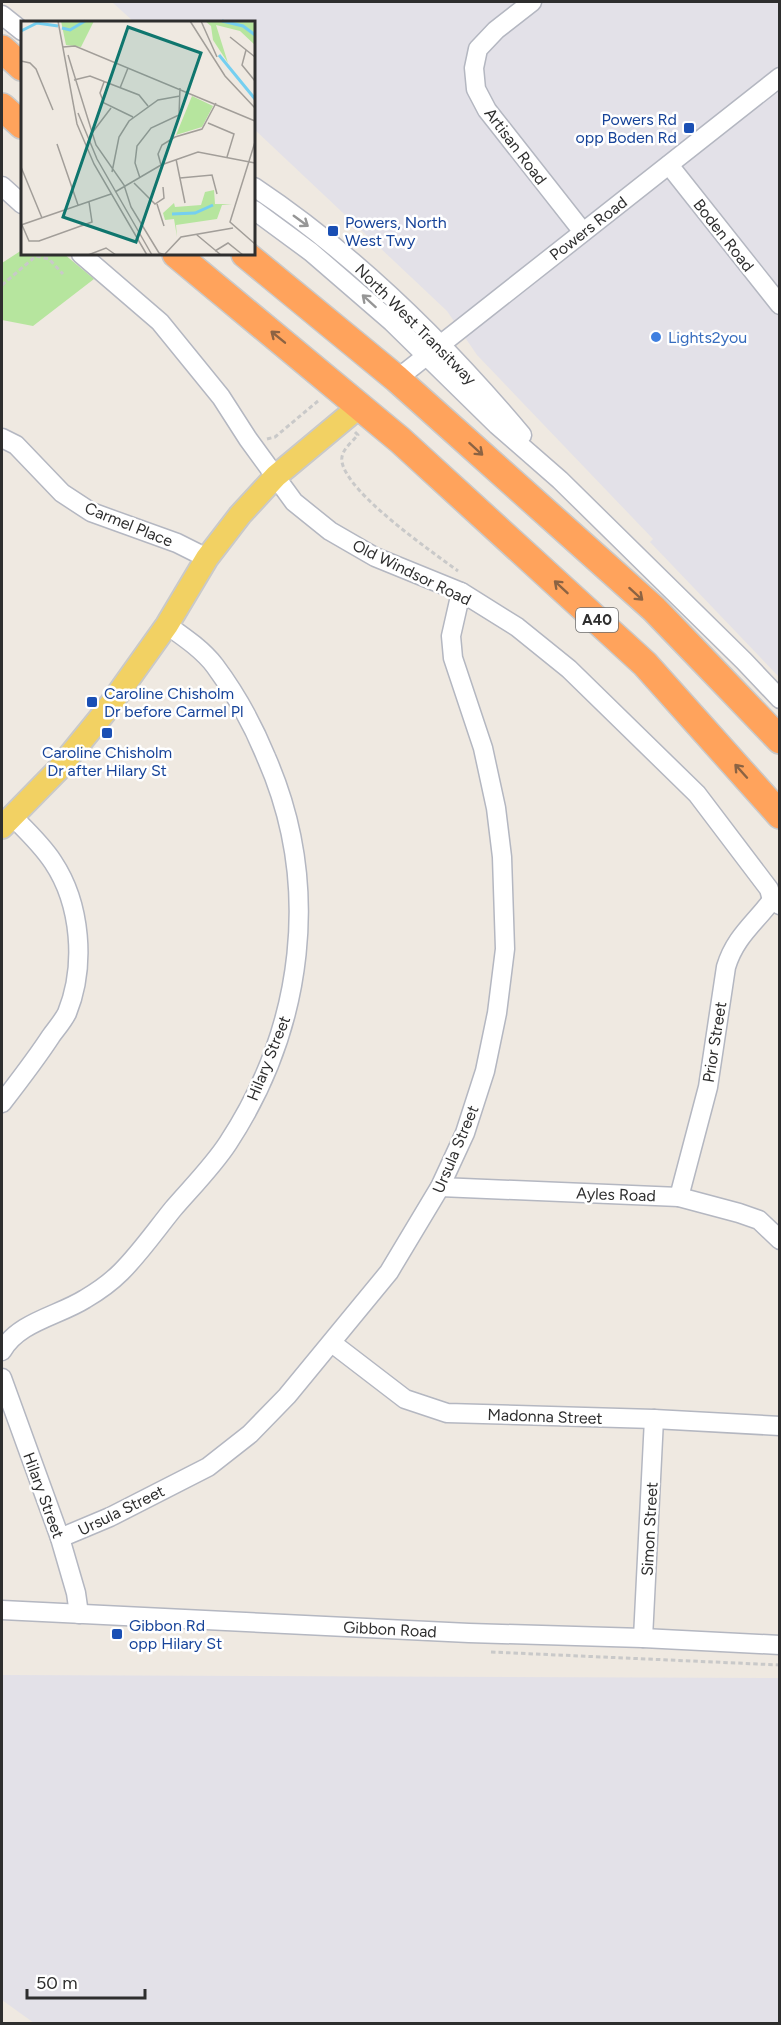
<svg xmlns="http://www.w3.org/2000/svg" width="781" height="2025" viewBox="0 0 781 2025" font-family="Figtree,sans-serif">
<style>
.industrial{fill:#e3e1e8}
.green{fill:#b6e59e}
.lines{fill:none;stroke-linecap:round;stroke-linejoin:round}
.minor-casing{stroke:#b4b7c1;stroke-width:21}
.major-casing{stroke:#c9c9c9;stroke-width:26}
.highway-casing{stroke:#c9c9c9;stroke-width:30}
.path{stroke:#c9c9c9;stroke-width:3;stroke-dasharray:4.5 3;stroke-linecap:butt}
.minor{stroke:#fff;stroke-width:18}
.major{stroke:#f2d163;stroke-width:22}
.highway{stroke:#ffa35c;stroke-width:27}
.oneway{stroke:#969696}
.oneway2{stroke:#8c6343}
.transit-dot{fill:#1a4fb4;stroke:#fff;stroke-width:2}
.shop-dot{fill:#3f7fe0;stroke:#fff;stroke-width:2}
.labels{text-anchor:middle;stroke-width:5;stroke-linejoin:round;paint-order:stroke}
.shield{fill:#fff;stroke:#6d6d6d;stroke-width:1.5}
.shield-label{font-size:15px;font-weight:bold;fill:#2e2e2e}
.transit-label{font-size:16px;fill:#164399;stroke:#fff;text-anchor:start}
.street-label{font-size:16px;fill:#2e2e2e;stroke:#fff}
.shop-label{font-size:16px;fill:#366cbe;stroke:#fff;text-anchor:start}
.inset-river{fill:none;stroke:#75cff0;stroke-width:3}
.inset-road{fill:none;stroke:#a29e99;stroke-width:1.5}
.view{fill:#0f766e;fill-opacity:0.15;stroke:#0f766e;stroke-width:3}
.inset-edge{fill:none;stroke:#2e2e2e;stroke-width:3}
</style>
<rect width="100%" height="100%" fill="#efe9e1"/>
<g class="industrial">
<path d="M112,2H779V677L650,542L653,539L477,355L447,311L254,129V22H134Z"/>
<path d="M2,1675L779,1678V2023H34L2,2000Z"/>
</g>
<path class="green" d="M22,250V254H64L94,279L33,326L2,320V263Z"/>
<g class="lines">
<g class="minor-casing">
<g id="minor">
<path d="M532,2L496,30L478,49L474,68L476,89L487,110L502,129L583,232"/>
<path d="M2,15L22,31"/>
<path d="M669,165L780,305"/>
<path d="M2,186L22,204"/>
<path d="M254,187C356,255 443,341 522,435"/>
<path d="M254,210L311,252L392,322L497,425L560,480L744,661L780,699"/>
<path d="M81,254L160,322L221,397L248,439L294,502L330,531L375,557L461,592L517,627L569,669L697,794L769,889L772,900L780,905"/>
<path d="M397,379L780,77"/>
<path d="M2,438L16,445L62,493L91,512L177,543L207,558"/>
<path d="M2,1103C19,1081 36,1059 51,1036C56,1029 63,1021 67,1013C86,966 81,904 53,862C42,845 27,831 13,817"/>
<path d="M440,1187L679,1197L739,1213L759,1220L780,1240"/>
<path d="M679,1197L708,1087L726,967C735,937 754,924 772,900"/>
<path d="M332,1343L405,1399L447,1413L654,1419L780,1426"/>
<path d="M2,1351C18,1322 58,1316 85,1299C97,1292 111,1282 121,1272C140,1253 156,1230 173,1209C192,1187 213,1166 228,1143C304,1027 322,884 266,757C253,725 236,694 215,666C203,650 184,637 167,625"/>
<path d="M2,1378L60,1538L76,1593L79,1614"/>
<path d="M60,1538L110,1517L208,1467L250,1434L287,1396L389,1272L440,1187L465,1133L485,1071L497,1013L505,949L502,857L496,808L483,748L453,658L451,636L461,592"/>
<path d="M2,1610L469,1633L643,1638L780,1645"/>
<path d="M643,1638L654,1419"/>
</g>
</g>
<g class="major-casing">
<path id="major" d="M2,827L57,771L105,712L167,625L207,558L240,515L276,476L360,406"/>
</g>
<g class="highway-casing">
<g id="highway">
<path d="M2,49L22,67"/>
<path d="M2,107L22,125"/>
<path d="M176,254L400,440L645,664L780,815"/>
<path d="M245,254L397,379L654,609L780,740"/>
</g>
</g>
<g class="path">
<path d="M2,285L36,256L49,259L63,274"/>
<path d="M355,432L358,435C351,443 340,451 342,462C348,494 431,551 458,571"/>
<path d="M267,439L275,437L318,401"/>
<path d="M491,1652L780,1665"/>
</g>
<use href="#minor" class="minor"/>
<use href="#major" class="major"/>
<use href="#highway" class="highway"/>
</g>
<defs><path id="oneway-shaft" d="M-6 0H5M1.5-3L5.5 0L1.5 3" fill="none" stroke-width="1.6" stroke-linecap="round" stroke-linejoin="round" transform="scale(1.5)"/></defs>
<g class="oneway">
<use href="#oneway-shaft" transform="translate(301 221) rotate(36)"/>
<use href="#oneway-shaft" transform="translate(369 301) rotate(-138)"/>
</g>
<g class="oneway2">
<use href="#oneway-shaft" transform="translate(278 337) rotate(-141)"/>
<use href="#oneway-shaft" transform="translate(476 449) rotate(42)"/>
<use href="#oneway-shaft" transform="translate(561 587) rotate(-137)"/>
<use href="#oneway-shaft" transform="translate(636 594) rotate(42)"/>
<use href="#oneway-shaft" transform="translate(741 771) rotate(-132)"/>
</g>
<g class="transit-dot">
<rect x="683" y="122" width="12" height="12" rx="3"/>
<rect x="327" y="225" width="12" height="12" rx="3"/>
<rect x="86" y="696" width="12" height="12" rx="3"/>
<rect x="101" y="727" width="12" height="12" rx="3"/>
<rect x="111" y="1628" width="12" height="12" rx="3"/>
</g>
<circle class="shop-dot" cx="656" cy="337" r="6"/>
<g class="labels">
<rect class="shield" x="576" y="608" width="42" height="24" rx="4.5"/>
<g class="shield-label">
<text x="597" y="625">A40</text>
</g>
<g class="transit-label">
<text x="677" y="125" text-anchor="end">Powers Rd<tspan x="677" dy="18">opp Boden Rd</tspan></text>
<text x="345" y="228">Powers, North<tspan x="345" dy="18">West Twy</tspan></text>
<text x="104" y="699">Caroline Chisholm<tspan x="104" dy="18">Dr before Carmel Pl</tspan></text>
<text x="107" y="758" text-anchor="middle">Caroline Chisholm<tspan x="107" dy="18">Dr after Hilary St</tspan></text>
<text x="129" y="1631">Gibbon Rd<tspan x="129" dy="18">opp Hilary St</tspan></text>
</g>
<g class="street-label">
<text transform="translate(516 146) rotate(53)" y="6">Artisan Road</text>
<text transform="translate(588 228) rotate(-38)" y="6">Powers Road</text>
<text transform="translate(724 235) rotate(52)" y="6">Boden Road</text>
<text transform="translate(416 324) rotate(45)" y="6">North West Transitway</text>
<text transform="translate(129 524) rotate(22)" y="6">Carmel Place</text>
<text transform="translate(412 572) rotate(26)" y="6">Old Windsor Road</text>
<text transform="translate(714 1042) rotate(-81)" y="6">Prior Street</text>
<text transform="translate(268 1058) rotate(-68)" y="6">Hilary Street</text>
<text transform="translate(455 1149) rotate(-67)" y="6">Ursula Street</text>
<text transform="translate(616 1194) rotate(2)" y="6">Ayles Road</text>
<text transform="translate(545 1416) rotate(2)" y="6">Madonna Street</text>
<text transform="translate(44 1495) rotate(70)" y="6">Hilary Street</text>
<text transform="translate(121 1510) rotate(-26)" y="6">Ursula Street</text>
<text transform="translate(649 1529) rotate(-87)" y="6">Simon Street</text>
<text transform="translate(390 1629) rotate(3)" y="6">Gibbon Road</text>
</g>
<g class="shop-label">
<text x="668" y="343">Lights2you</text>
</g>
</g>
<g transform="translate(21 21)">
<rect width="234" height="234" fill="#efe9e1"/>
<path d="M40,0H73L60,26L45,24ZM184,0H230L234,3V24L219,10L195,4L207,42L192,19L190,5ZM171,75L192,85L181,106L155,114ZM193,169L194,183H211L201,184L196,198L155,204L156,216L153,198L144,199L142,192L153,182L154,186L180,184L184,171Z" fill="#b6e59e"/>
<path class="inset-river" d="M201,0L222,5L234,14M41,7L49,9L64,0M0,10L16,2L37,5M198,34L234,78M151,193L174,192L192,184"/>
<path class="inset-road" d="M37,0L56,103L73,143L126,234M169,0L204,55L234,87M180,0L196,36M209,16L234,36M42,26L54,25L234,100M225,29L221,44L234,60M47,34L75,124L103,164L110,186L138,232L145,234M0,40L9,42L15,48L32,89M53,59L69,55L118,74L127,85M83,61L79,72L83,82L112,96M99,67L107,47M57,92L76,138L131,234M187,102L213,113L206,136M71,112L90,87M234,121L209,201L234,223M36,123L57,184M155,138L164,182M140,144L137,133L141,124L154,116L181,108L195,82M0,146L21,197M91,151L98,116L108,100L137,79L159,75M119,157L114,142L116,125L130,107L158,94L159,67M159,157L191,154L196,173M113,162L134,183L143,177L142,166M94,171L140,144L177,131L234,142M136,183L143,205M0,204L90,173M1,204L8,220H18L71,201L68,181M176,214L200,234M194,230L207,222L222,234M144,233L160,216L212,207M67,234L85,227L95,234"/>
<path class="view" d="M107,6L180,32L115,221L42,196Z"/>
<rect width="234" height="234" class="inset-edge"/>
</g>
<rect width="781" height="2025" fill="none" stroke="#2e2e2e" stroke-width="6"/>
<path d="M27 1989v9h118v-9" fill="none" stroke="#2e2e2e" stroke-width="3"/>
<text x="36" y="1989" font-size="18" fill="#2e2e2e" stroke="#ffffff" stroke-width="4.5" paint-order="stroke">50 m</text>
</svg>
